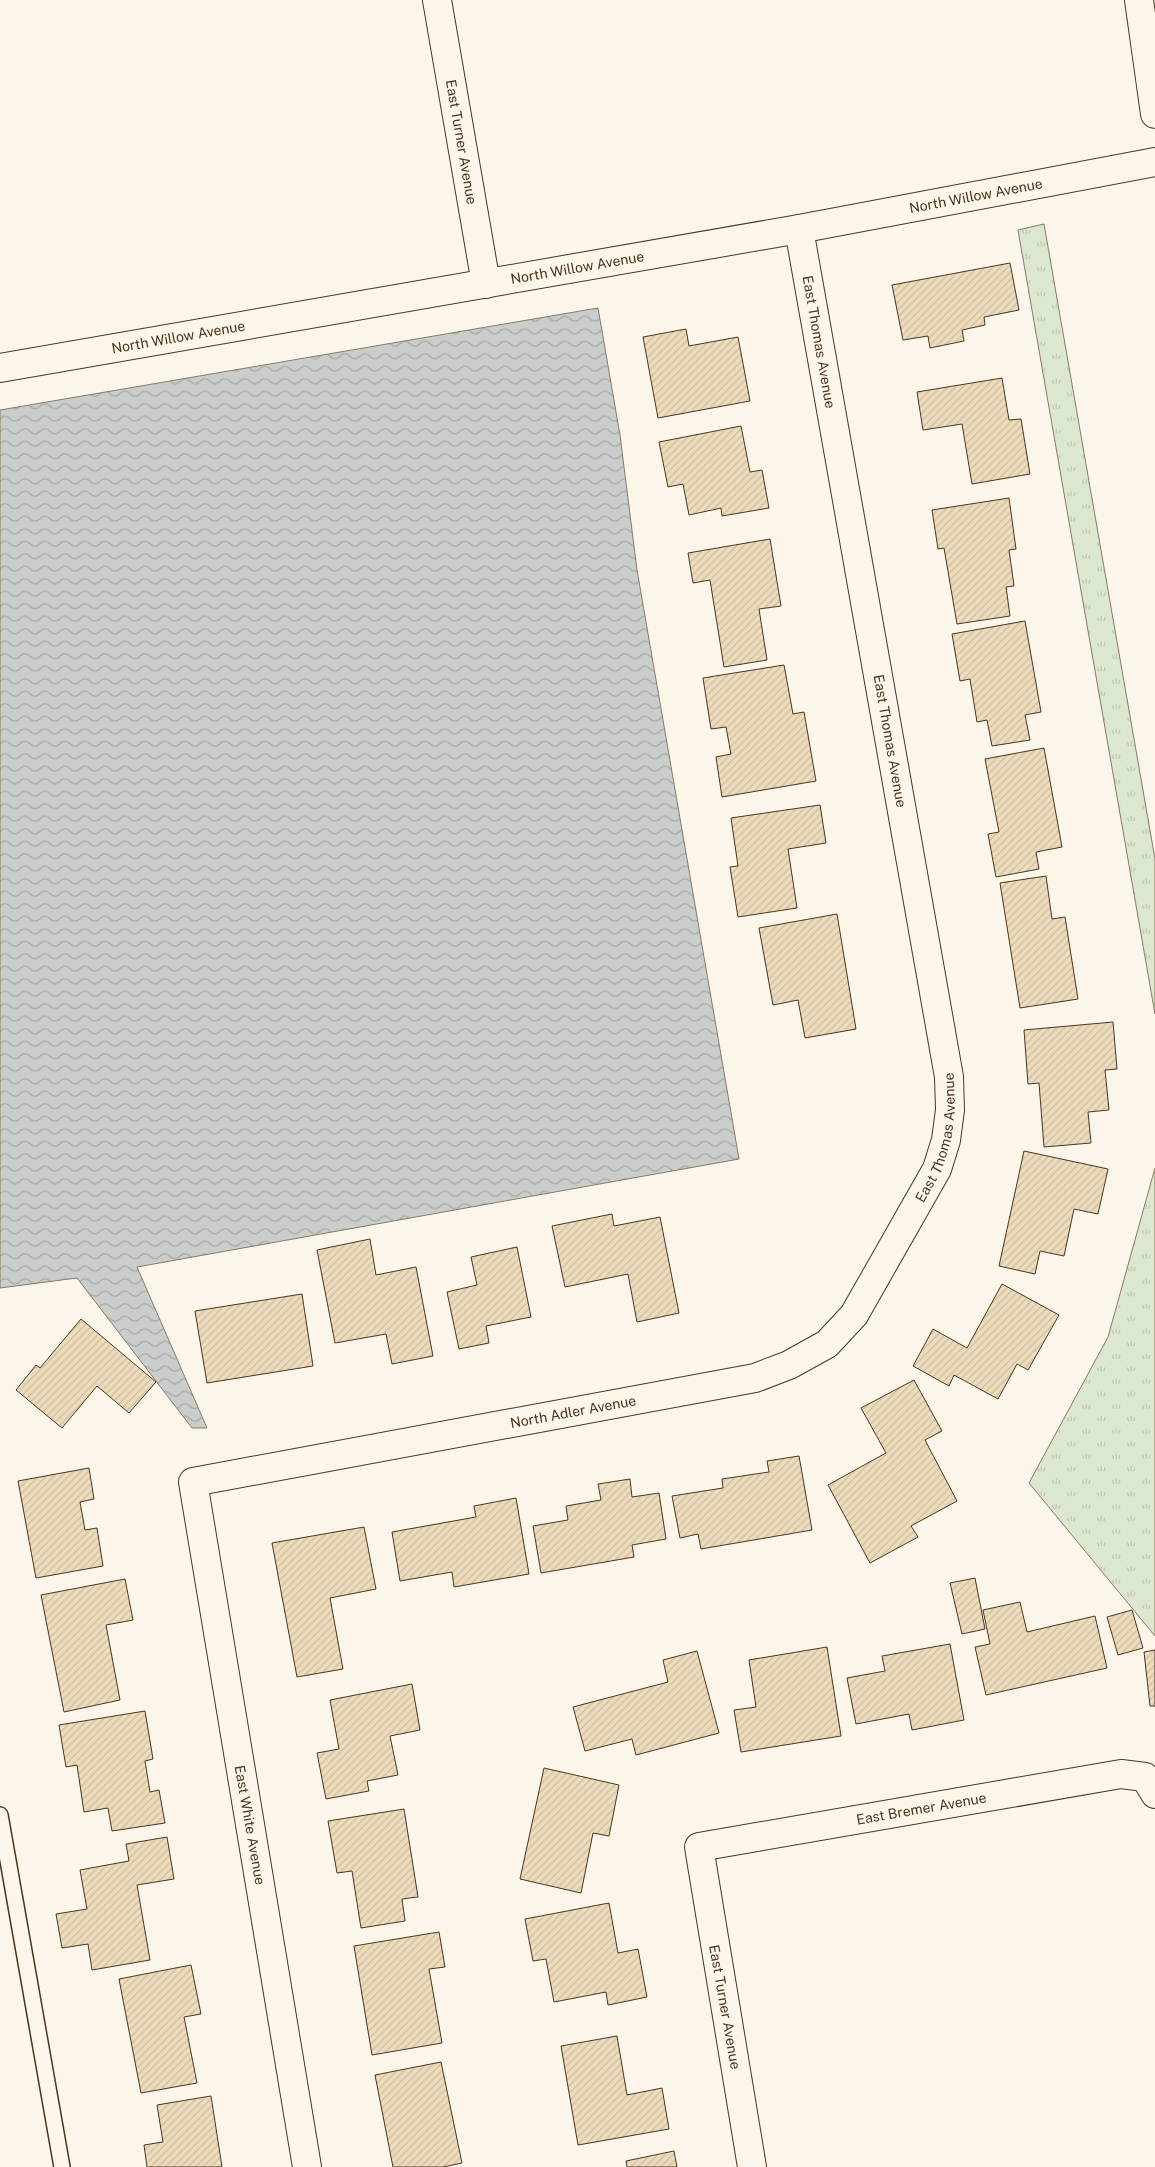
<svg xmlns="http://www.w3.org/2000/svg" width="1155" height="2167" viewBox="0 0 1155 2167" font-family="'Public Sans',sans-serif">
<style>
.grass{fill:url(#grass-tufts);stroke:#887966}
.water{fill:url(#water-waves);stroke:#887966}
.building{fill:url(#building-hatch);stroke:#4a3520}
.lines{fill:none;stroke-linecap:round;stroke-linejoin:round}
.lane-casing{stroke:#4a3520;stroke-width:18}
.street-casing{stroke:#4a3520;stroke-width:30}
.highway-casing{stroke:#4a3520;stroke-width:30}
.lane{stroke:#fbf6e9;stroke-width:15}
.street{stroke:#fbf6e9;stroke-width:28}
.highway{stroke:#fbf6e9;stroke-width:28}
.labels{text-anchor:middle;stroke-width:4;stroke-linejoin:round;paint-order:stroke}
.street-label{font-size:14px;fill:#4a3520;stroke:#fbf6e9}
</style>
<defs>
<pattern id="grass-tufts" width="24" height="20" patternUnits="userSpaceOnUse" patternTransform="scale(1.25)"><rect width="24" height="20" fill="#dce7d0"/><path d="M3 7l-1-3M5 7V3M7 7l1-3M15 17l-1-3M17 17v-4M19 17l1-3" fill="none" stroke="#bec7b2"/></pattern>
<pattern id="water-waves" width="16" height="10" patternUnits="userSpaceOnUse" patternTransform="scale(1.25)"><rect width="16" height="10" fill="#c9cecd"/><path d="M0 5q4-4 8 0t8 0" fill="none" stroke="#a5a8a6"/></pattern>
<pattern id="building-hatch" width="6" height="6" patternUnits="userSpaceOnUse" patternTransform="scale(1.25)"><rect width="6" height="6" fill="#ecdcbc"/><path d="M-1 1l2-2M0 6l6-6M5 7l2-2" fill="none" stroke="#ccbda1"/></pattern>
</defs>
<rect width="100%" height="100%" fill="#fbf6e9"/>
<g class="grass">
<path d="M1044,224L1155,859V1014L1018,230Z"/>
<path d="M1155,1168V1636L1029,1483L1108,1337Z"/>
</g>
<path class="water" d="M598,308L620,435L637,570L739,1159L137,1267L207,1428H192L77,1278L0,1288V410Z"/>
<g class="building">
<path d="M1010,263L1019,310L984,317L985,325L962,330L964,341L930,348L928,336L903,340L892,285Z"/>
<path d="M686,329L689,346L738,337L750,401L658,418L643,337Z"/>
<path d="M1002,378L1009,420L1021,419L1030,474L972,484L962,424L923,430L917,392Z"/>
<path d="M741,426L750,472L762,470L769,508L722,516L721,508L689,515L683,484L668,487L659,442Z"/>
<path d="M1009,498L1016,549L1009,550L1014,586L1006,587L1010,616L957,624L944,548L938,549L932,510Z"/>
<path d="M770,539L781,606L759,609L767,660L724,667L710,580L693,583L688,553Z"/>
<path d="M1025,621L1041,712L1025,715L1030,740L992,746L987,720L977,722L970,679L960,681L952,634Z"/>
<path d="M784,665L793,714L804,712L816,781L722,797L716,757L731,754L726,727L711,729L703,678Z"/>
<path d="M1044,748L1062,847L1036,852L1039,869L996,877L988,834L999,832L985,759Z"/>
<path d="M820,805L826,843L788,849L797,908L738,917L730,867L738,866L731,818Z"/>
<path d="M1046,876L1052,919L1065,917L1078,999L1020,1008L1000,883Z"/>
<path d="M837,914L856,1029L805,1038L798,1000L773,1005L759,928Z"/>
<path d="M1113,1022L1117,1069L1105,1070L1109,1110L1088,1112L1091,1143L1044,1147L1039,1083L1028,1084L1024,1030Z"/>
<path d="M1024,1151L1108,1169L1098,1214L1074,1209L1064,1256L1040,1251L1035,1274L999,1266Z"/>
<path d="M612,1214L614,1226L660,1217L679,1313L637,1322L628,1274L565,1287L552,1226Z"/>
<path d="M370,1239L376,1275L416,1267L433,1356L392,1364L386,1334L335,1343L317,1250Z"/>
<path d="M517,1247L531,1317L486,1326L489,1343L459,1349L447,1292L477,1285L471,1257Z"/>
<path d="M1002,1284L1059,1315L1028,1370L1017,1364L998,1399L954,1375L949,1386L913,1366L933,1329L967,1348Z"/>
<path d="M302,1294L313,1366L207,1383L195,1311Z"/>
<path d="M81,1319L156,1382L129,1413L97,1386L62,1428L16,1390L36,1365L40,1368Z"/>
<path d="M914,1380L942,1431L925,1440L957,1501L911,1526L918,1537L870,1563L828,1485L886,1453L861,1408Z"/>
<path d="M799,1456L812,1530L701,1549L698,1534L680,1538L672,1496L723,1488L722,1479L769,1472L767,1461Z"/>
<path d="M89,1468L94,1499L80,1502L85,1530L97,1528L103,1566L36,1578L18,1481Z"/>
<path d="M630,1479L632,1497L659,1493L666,1539L632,1545L634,1557L541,1573L533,1526L568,1520L566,1506L601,1500L598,1484Z"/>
<path d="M516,1498L529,1574L454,1587L452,1572L400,1581L392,1532L476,1517L474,1506Z"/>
<path d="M364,1527L376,1589L330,1598L343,1669L297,1677L272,1543Z"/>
<path d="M975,1578L985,1629L962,1634L950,1583Z"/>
<path d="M125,1579L133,1620L106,1625L120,1700L64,1712L41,1595Z"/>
<path d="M1020,1602L1027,1632L1095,1616L1107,1668L986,1695L975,1647L990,1644L983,1610Z"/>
<path d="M1132,1610L1143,1648L1118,1655L1107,1617Z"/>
<path d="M950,1644L964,1720L912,1730L909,1714L856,1724L847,1678L885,1671L882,1656Z"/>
<path d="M827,1647L841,1736L741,1752L734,1710L756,1707L749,1660Z"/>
<path d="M1155,1650V1706H1150L1144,1652Z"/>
<path d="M697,1651L719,1733L636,1755L632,1739L585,1751L573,1707L668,1682L663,1660Z"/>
<path d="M412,1684L420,1730L390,1736L398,1775L367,1781L369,1791L326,1799L317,1753L339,1749L330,1700Z"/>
<path d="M145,1711L153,1759L145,1761L150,1792L159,1790L165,1823L112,1831L108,1808L84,1812L77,1765L66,1767L59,1725Z"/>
<path d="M544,1768L619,1785L609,1836L593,1833L581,1893L520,1879Z"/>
<path d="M404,1809L418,1897L402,1899L405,1921L361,1928L352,1871L337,1873L328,1821Z"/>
<path d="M167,1837L174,1879L137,1885L150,1960L92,1970L88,1944L62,1948L56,1914L87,1909L80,1870L129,1861L126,1844Z"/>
<path d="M609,1903L618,1953L638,1949L647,1997L608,2005L606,1992L554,2002L546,1959L533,1961L525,1919Z"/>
<path d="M439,1932L445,1967L429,1969L442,2043L372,2055L354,1946Z"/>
<path d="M191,1965L201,2014L184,2017L197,2083L141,2093L119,1979Z"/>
<path d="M617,2036L627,2095L662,2088L669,2129L578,2145L561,2046Z"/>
<path d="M441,2062L462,2163L443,2167H393L375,2075Z"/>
<path d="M211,2096L222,2167H147L144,2145L163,2142L157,2105Z"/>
<path d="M674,2151L677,2167H627L626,2161Z"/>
</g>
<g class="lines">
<g class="lane-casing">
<path id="lane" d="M0,1815L62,2167"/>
</g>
<g class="street-casing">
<g id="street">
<path id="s1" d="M437,0L486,284"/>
<path id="s2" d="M0,368L799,229L1155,162"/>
<path id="s3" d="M307,2167L193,1482L755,1378L789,1365L827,1344L854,1315L937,1169L946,1140L950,1110L949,1077L799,229"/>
<path id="s4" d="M752,2167L699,1847L1121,1774L1145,1777L1155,1794"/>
</g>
</g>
<g class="highway-casing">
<path id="highway" d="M1139,0L1155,114"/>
</g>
<use href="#lane" class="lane"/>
<use href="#street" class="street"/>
<use href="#highway" class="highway"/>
</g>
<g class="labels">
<g class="street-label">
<text dy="5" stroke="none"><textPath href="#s1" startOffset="144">East Turner Avenue</textPath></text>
<text dy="5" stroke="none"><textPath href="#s2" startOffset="991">North Willow Avenue</textPath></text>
<text dy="5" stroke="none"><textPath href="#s2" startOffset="586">North Willow Avenue</textPath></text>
<text dy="5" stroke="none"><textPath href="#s2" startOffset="181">North Willow Avenue</textPath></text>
<text transform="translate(819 342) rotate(80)" y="5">East Thomas Avenue</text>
<text transform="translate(890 741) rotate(80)" y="5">East Thomas Avenue</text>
<text dy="5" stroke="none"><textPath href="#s3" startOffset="1584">East Thomas Avenue</textPath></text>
<text dy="5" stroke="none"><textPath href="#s3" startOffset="1081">North Adler Avenue</textPath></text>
<text dy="5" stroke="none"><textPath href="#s4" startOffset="550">East Bremer Avenue</textPath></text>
<text transform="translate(250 1825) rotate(80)" y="5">East White Avenue</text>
<text transform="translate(725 2007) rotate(80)" y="5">East Turner Avenue</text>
</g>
</g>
</svg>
